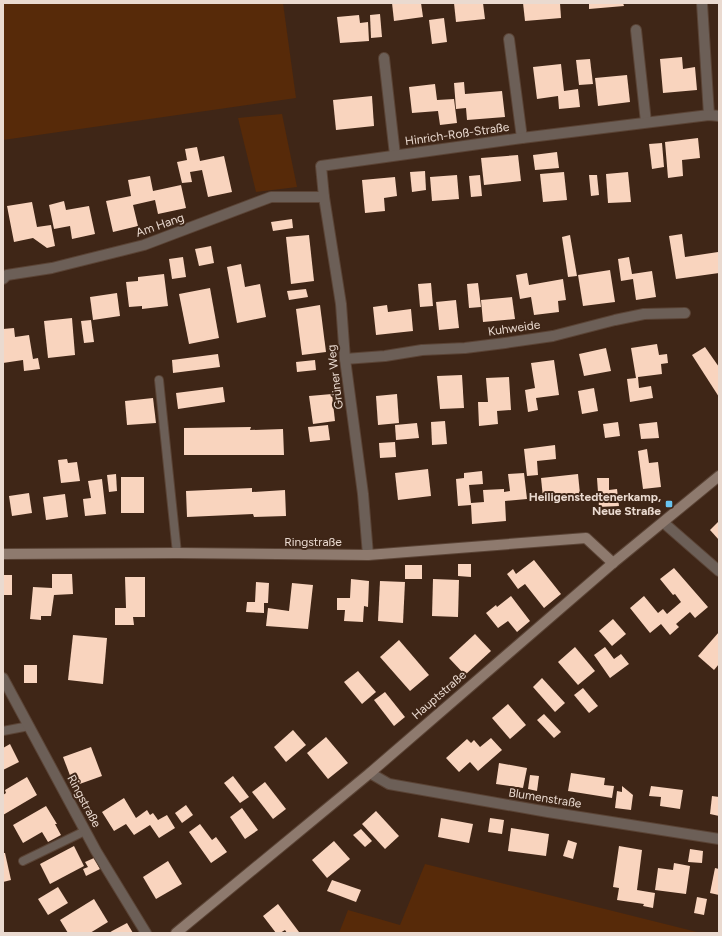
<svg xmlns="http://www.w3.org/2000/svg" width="722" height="936" viewBox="0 0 722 936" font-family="Figtree,sans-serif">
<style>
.green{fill:#572a09}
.building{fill:#f9d4be}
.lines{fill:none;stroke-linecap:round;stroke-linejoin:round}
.lane-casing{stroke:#5a4335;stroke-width:10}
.street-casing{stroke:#5a4335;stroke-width:12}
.secondary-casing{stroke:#5a4335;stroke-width:12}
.lane{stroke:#6c5f57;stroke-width:8}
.street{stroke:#6c5f57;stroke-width:10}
.secondary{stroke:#8e7a6e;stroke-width:10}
.poi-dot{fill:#68c4f0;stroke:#3f2617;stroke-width:1.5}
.labels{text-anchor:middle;stroke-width:4;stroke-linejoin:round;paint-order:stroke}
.street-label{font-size:12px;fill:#eadad0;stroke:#3f2617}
.poi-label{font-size:12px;font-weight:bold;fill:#eadad0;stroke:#3f2617;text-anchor:end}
</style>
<rect width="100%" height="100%" fill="#3f2617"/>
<g class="green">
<path d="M3,3H283L296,98L3,140Z"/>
<path d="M282,114L297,187L256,192L238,118Z"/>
<path d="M425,864L701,933H339L348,910L400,925Z"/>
</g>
<g class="building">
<path d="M392,3H421L423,17L394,21Z"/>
<path d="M454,3H483L485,19L456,22Z"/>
<path d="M523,3H560L561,18L525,21Z"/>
<path d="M589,3H623L624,6L589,9Z"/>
<path d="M380,14L382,37L371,38L370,15Z"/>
<path d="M359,15L360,23L368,22L369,41L340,43L337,17Z"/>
<path d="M444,18L447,42L432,44L429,20Z"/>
<path d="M682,57L683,69L695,67L697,90L663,93L660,59Z"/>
<path d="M590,59L593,84L579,85L576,60Z"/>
<path d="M561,64L564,91L578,89L580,107L559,109L558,96L537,99L533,67Z"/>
<path d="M627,75L630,102L598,106L595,78Z"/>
<path d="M464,82L465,94L502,91L505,117L467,120L466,108L456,109L454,83Z"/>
<path d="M435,84L437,100L454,99L457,123L440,125L438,111L412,113L409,87Z"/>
<path d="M372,96L374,126L336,130L333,100Z"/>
<path d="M698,138L700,158L682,160L683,176L668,178L665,142Z"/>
<path d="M662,143L664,167L652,169L649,144Z"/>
<path d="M197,147L200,161L224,156L232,192L208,197L202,170L190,172L192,182L182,183L177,162L187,160L185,149Z"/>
<path d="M557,152L559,168L535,170L533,155Z"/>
<path d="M518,155L521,181L484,185L481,158Z"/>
<path d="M425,171L426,190L412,192L410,172Z"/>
<path d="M564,172L567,200L543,202L540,174Z"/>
<path d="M628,172L631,202L608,203L606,174Z"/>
<path d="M457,175L459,199L432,201L430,177Z"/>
<path d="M480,175L482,196L471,197L469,176Z"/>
<path d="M589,175H597L599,195L591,196Z"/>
<path d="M150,176L153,191L181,185L186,208L158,214L155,200L133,205L138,226L113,232L106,201L131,196L128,180Z"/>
<path d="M395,177L397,196L384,198L385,211L365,213L362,180Z"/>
<path d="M64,201L66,210L89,206L95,234L72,239L70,226L54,229L49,205Z"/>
<path d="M32,202L37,227L51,225L55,246L47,248L33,238L14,242L7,206Z"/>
<path d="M292,219L293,228L273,231L271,222Z"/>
<path d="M682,234L685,257L718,252L719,273L676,279L669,236Z"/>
<path d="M309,235L314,281L291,284L286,237Z"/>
<path d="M570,235L577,276L568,277L562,237Z"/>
<path d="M211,246L214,263L199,266L195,249Z"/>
<path d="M183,257L186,277L172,279L169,259Z"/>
<path d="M629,257L632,274L652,271L656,297L636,300L633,279L621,281L618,259Z"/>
<path d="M241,264L245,287L260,284L266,317L237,323L227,267Z"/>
<path d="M610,270L615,302L583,306L578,275Z"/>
<path d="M527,273L529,285L563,279L566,300L558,301L559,312L534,315L531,297L520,299L516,275Z"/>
<path d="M164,274L168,306L142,309V306L129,307L126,282L138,281V277Z"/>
<path d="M431,283L433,306L420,307L418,284Z"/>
<path d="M478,283L481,307L469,308L467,284Z"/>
<path d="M210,288L219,338L189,344L179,294Z"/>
<path d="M306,289L308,297L289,300L287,291Z"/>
<path d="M117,293L120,316L93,320L90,297Z"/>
<path d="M512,297L515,319L483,322L481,300Z"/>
<path d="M456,300L459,328L439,330L436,302Z"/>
<path d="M320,305L326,352L302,355L296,309Z"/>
<path d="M387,305L388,312L411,309L413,331L376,335L373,307Z"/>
<path d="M72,318L75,355L48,358L44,321Z"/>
<path d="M91,320L94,342L84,343L81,321Z"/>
<path d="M14,328L15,337L29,335L33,359L38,358L40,369L24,371L23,360L3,363V329Z"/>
<path d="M657,344L659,355L667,354L668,363L661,364L662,374L638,377L639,388L651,386L653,398L630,402L627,379L636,378L631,348Z"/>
<path d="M705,347L719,367V397L692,355Z"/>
<path d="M606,348L611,371L584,376L579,354Z"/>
<path d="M218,354L220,367L173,373L172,360Z"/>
<path d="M315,360L316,370L297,372L296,362Z"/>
<path d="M554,360L559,395L536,398L538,410L528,412L525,390L535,388L531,363Z"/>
<path d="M462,375L464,408L440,409L437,376Z"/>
<path d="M509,377L511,410L497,411L498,424L479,426L478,402H488L486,378Z"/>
<path d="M223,387L225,402L178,409L176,393Z"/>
<path d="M594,388L598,411L582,414L578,391Z"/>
<path d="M332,394L335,421L313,424L309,396Z"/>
<path d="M397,394L399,423L378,425L376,396Z"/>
<path d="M153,398L156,423L127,425L125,401Z"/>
<path d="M445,421L447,444L432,445L431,422Z"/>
<path d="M618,422L620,436L605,438L603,424Z"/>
<path d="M657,422L659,438L641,439L639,424Z"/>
<path d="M417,423L419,438L396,440L395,425Z"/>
<path d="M328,425L330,440L310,442L308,427Z"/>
<path d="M251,427L250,430L283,429L284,455H184V428Z"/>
<path d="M395,442L396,457L380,458L379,443Z"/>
<path d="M555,445L556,459L537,461L538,475L527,476L524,449Z"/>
<path d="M647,449L649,463L658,462L661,487L643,489L638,451Z"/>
<path d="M67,459L68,463L77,462L80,481L61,483L58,460Z"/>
<path d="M428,469L431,496L398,500L395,473Z"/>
<path d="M482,471L483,484L469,485L471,503L484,502L483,490L504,489V492L510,491L508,474L524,473L527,499L505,501L506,521L472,524L471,505L458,506L456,479L464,478V473Z"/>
<path d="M116,474L117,491L109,492L107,475Z"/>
<path d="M578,474L580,494L543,498L541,478Z"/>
<rect x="121" y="477" width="23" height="36"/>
<path d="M597,478H609V490L617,489L619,506L599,507Z"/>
<path d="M102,479L106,514L85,516L83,499L91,498L88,481Z"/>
<path d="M252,488V492L285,490L286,516L254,517L253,514L187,517L186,491Z"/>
<path d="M29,493L32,513L12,516L9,496Z"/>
<path d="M65,494L68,517L46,520L43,497Z"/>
<path d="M719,521V540L710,530Z"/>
<path d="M534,560L561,594L544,608L525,584L518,589L507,574L513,569L516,574Z"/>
<path d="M458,564H471V577L458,576Z"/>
<rect x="405" y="565" width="17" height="14"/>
<path d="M674,568L708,607L695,618L690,612L676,624L679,627L670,635L661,624L650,633L630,608L644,596L658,613L663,609L667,614L681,602L675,594L673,595L660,579Z"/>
<path d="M52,574H72L73,594L54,595L51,616H41V620L30,619L33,587L52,588Z"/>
<rect x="3" y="575" width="9" height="20"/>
<path d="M125,577H145V617H133L134,625H115V608H126Z"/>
<path d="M351,579L369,581L368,607L364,606L363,622L344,621L345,610H337V598H350Z"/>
<path d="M433,579L459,580L458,617L432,616Z"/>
<path d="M380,581L405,582L403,623L378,621Z"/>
<path d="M256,582L269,583L268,603H264V613L246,612L247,602H255Z"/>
<path d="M292,583L313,585L308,629L266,626L268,608L289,611Z"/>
<path d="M511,596L530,621L517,632L508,621L498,628L486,613L496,605L497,607Z"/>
<path d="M613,619L626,634L612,646L599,631Z"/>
<path d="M719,632V664L714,670L698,656Z"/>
<path d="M475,634L491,651L465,675L449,658Z"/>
<path d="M73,635L107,638L103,684L68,680Z"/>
<path d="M399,640L429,675L410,691L380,657Z"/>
<path d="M575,647L595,671L578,685L558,662Z"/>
<path d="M605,647L614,659L621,654L629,664L610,678L594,655Z"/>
<rect x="24" y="665" width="13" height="18"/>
<path d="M358,671L376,692L362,704L344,682Z"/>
<path d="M542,678L565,703L555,712L533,687Z"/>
<path d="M583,688L598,706L589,713L574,695Z"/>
<path d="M385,692L405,717L394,726L374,700Z"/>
<path d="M508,704L526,725L510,739L492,718Z"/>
<path d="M544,714L561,732L554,738L537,720Z"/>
<path d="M293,730L306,745L286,762L274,747Z"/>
<path d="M326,737L348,763L328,779L307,753Z"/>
<path d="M491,738L502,750L478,771L470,762L459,772L446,758L467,739L471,743L474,740L480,747Z"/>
<path d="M10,744L19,762L3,770V748Z"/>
<path d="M91,747L102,776L74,786L63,757Z"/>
<path d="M499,763L527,768L523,788L496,784Z"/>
<path d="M571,773L605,778L604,785L614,786L612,798L568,791Z"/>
<path d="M530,775L539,776L537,791L528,789Z"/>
<path d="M233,776L249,797L240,803L224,783Z"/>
<path d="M27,777L37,795L3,815V795L6,793L5,790Z"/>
<path d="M265,782L286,809L273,819L252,792Z"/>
<path d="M622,786L633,795L631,810L615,808L617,791L622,792Z"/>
<path d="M651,786L683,790L680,809L660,806L661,797L649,796Z"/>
<path d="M712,796L719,797V816L710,814Z"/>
<path d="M124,798L136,818L147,810L150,815L153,813L158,820L167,815L175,828L159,838L150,825L134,835L126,824L114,831L102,812Z"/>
<path d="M186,805L193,815L182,823L175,813Z"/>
<path d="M46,806L57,824H55L61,835L48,842L42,832L23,843L13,825Z"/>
<path d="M242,808L258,830L245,839L230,817Z"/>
<path d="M376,811L399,836L385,849L362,824Z"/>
<path d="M441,818L473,824L469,843L438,837Z"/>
<path d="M490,818L504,820L502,834L488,832Z"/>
<path d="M200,824L212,840L216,837L227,852L211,863L189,832Z"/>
<path d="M511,828L549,834L546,856L508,851Z"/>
<path d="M361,829L372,841L365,847L353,835Z"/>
<path d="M568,840L577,843L573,859L563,856Z"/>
<path d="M334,841L350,859L327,878L312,860Z"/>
<path d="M74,846L84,866L50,884L40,864Z"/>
<path d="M619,846L642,850L637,890L655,893L653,908L643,906L644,904L617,900L619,888L613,887Z"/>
<path d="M690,849L703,851L702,863L688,862Z"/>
<path d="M3,853H5L11,880L3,882Z"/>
<path d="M94,858L100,869L86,876L83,869L88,867L85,862Z"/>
<path d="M168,861L182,884L156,899L143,877Z"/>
<path d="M674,863L690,866L686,894L655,890L658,868L673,870Z"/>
<path d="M715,868L719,869V895L710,893Z"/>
<path d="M332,880L361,890L356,902L327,891Z"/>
<path d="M58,887L68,903L48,915L38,899Z"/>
<path d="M697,897L707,899L704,915L694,913Z"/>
<path d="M94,899L108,922L90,933H68L60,920Z"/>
<path d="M278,904L299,932L297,933H287L285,930L280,933H276L263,916Z"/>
<path d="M127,923L133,933H109L112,931Z"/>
</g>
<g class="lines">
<g class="lane-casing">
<g id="lane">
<path d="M159,380L177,553"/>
<path d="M3,731L29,726"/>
<path d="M23,861L85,831"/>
</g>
</g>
<g class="street-casing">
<g id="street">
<path d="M702,3L709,115"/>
<path d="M636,30L646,122"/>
<path d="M509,39L522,138"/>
<path d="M384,58L395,155"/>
<path d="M3,279L7,275L52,268L144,245L271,197H324"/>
<path d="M345,359L385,356L422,350L465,348L505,343L553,336L615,320L644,314L685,313"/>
<path d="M664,523L719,571"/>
<path d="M368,555L363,494L345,359L341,304L324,197L321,166L522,138L709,115L719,116"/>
<path d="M3,678L96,851L146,933"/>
<path d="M370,773L389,784L548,812L719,839"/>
</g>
</g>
<g class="secondary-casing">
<g id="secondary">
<path d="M3,554L177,553L368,555L586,538L613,563"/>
<path d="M176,933L370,773L613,563L719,476"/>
</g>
</g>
<use href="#lane" class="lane"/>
<use href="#street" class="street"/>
<use href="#secondary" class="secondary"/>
</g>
<rect class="poi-dot" x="665" y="500" width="8" height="8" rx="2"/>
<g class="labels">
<g class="street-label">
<text transform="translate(457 134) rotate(-8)" y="4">Hinrich-Roß-Straße</text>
<text transform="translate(160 225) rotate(-19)" y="4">Am Hang</text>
<text transform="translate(514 328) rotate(-8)" y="4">Kuhweide</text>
<text transform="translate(335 377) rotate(-97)" y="4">Grüner Weg</text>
<text x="313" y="546">Ringstraße</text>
<text transform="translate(439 695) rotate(-41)" y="4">Hauptstraße</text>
<text transform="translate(545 798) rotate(9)" y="4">Blumenstraße</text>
<text transform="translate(84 801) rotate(62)" y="4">Ringstraße</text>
</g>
<g class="poi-label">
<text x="661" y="501">Heiligenstedtenerkamp,<tspan x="661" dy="14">Neue Straße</tspan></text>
</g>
</g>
<rect width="722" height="936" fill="none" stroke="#eadad0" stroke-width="8"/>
</svg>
